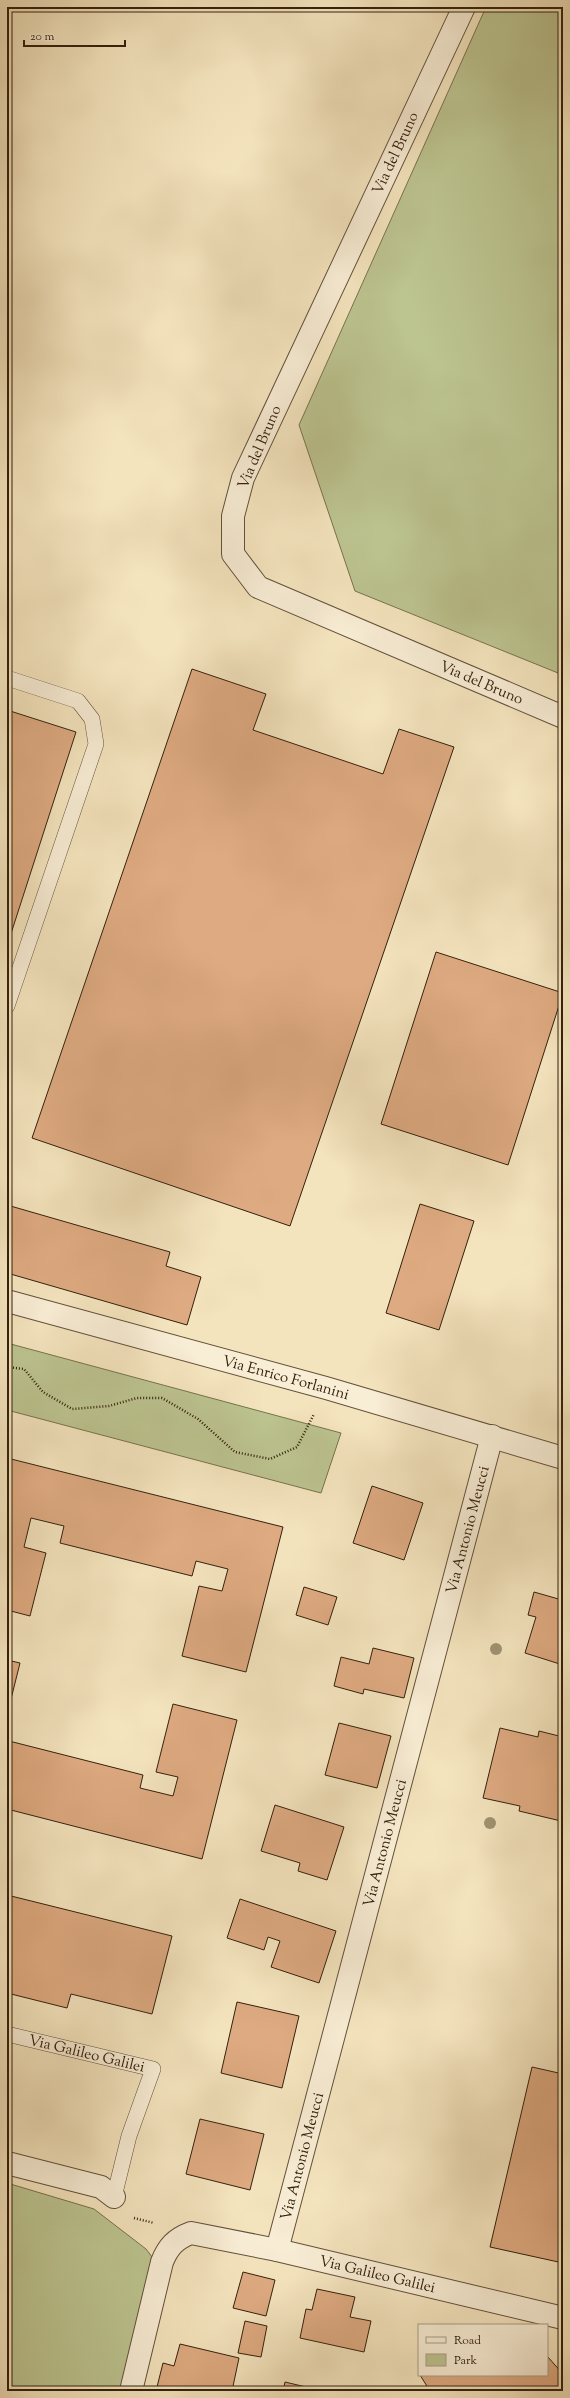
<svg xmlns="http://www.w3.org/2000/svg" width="570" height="2398" viewBox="0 0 570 2398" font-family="'Sorts Mill Goudy',serif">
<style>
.green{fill:#bcc490;stroke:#78724e}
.building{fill:#deaa81;stroke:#33200d}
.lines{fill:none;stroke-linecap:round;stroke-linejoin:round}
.service-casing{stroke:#635139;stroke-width:16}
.minor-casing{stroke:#635139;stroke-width:24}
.path{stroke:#33200d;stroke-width:2.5;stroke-dasharray:1 2;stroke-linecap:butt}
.service{stroke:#f8edd5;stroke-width:15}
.minor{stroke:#f8edd5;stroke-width:22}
.tree{fill:#a09372}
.labels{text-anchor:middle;stroke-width:3;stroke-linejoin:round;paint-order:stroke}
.street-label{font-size:15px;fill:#33200d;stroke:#f8edd5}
</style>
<rect width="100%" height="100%" fill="#f4e4be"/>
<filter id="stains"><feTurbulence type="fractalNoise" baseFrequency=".005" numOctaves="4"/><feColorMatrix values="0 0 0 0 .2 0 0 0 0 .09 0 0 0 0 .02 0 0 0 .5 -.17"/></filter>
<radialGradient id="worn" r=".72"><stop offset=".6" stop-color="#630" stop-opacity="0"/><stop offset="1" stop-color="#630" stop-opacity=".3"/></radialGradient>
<g class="green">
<path d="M486,7H563V675L355,591L299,425Z"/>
<path d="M7,1343L341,1433L321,1493L7,1410Z"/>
<path d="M7,2183L94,2209L146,2249L162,2270L135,2391H7Z"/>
</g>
<g class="building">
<path d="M192,669L266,694L253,730L383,774L399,729L454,747L290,1226L32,1138Z"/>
<path d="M7,710L76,732L7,946Z"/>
<path d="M436,952L563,993L508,1165L381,1124Z"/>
<path d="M420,1204L474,1221L439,1330L386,1313Z"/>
<path d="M7,1205L170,1252L166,1266L201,1277L187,1325L7,1273Z"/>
<path d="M7,1458L283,1527L246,1672L182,1656L199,1586L222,1591L228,1569L196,1561L192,1576L60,1543L64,1526L31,1518L24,1547L46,1553L30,1616L7,1610Z"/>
<path d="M372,1486L423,1503L404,1560L353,1543Z"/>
<path d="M304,1587L337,1597L328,1625L296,1615Z"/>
<path d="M534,1592L562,1600L563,1597V1665L525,1653L536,1617L528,1615Z"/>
<path d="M373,1648L414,1658L404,1698L364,1689L363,1694L334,1686L341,1657L369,1664Z"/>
<path d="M7,1660L20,1663L7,1715Z"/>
<path d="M173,1704L237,1720L202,1859L7,1809V1751L9,1741L143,1775L140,1788L173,1796L178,1777L156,1772Z"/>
<path d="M339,1723L391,1736L377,1788L325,1775Z"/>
<path d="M500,1728L538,1737L539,1731L563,1737L561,1821L519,1811L520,1806L483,1798Z"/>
<path d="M275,1805L344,1827L327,1880L298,1871L300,1863L261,1851Z"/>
<path d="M7,1895L172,1936L152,2014L71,1994L67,2008L7,1993Z"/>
<path d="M240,1899L336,1931L319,1983L271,1967L280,1941L268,1937L264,1950L227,1938Z"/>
<path d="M237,2002L299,2016L282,2088L221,2073Z"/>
<path d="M532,2067L563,2074V2263L490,2247Z"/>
<path d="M200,2119L264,2134L250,2190L186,2174Z"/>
<path d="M243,2272L275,2280L266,2316L233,2308Z"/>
<path d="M317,2289L355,2297L350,2317L371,2321L364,2352L300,2338L306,2309L312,2310Z"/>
<path d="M245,2321L267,2326L261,2357L238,2353Z"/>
<path d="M180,2344L239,2358L232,2391H156L163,2363L174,2366Z"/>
<path d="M547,2356L563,2374L561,2391H430L420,2375H547Z"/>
<path d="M285,2382L323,2391H283Z"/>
</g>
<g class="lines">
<g class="service-casing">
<g id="service">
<path d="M7,678L78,701L92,719L96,744L7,1006"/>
<path id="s1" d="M7,2034L153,2069L129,2136L114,2197"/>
</g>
</g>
<g class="minor-casing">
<g id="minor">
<path id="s2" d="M464,7L243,478L233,516V554L258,587L563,717"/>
<path id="s3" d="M7,1301L326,1388L563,1458"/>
<path d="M7,2163L101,2187L114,2197"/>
<path id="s4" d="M277,2250L492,1436"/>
<path id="s5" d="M131,2391L162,2262C168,2247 175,2239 191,2233L277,2250L563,2318"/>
</g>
</g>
<g class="path">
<path d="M7,1367L24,1369L43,1392L72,1409L109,1406L137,1398H162L198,1419L235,1452L270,1459L297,1447L314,1414"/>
<path d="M134,2218L154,2223"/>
</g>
<use href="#service" class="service"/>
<use href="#minor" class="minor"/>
</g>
<g class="tree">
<circle cx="496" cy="1649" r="6"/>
<circle cx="490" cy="1823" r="6"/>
</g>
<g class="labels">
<g class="street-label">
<text transform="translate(395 153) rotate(-65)" y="5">Via del Bruno</text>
<text transform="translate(259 447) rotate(-67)" y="5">Via del Bruno</text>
<text dy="5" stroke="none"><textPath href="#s2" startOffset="882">Via del Bruno</textPath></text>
<text dy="5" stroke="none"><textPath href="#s3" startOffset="289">Via Enrico Forlanini</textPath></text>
<text dy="5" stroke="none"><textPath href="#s4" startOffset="745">Via Antonio Meucci</textPath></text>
<text dy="5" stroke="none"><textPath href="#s4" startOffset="421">Via Antonio Meucci</textPath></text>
<text dy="5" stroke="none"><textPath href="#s1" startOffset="82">Via Galileo Galilei</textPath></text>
<text dy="5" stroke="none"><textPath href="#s4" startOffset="97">Via Antonio Meucci</textPath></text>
<text dy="5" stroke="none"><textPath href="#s5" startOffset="366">Via Galileo Galilei</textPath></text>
</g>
</g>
<rect width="570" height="2398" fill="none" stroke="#f4e4be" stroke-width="24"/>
<rect x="8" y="8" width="554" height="2382" fill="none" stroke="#33200d" stroke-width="2"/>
<rect x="12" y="12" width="546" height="2374" fill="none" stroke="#33200d"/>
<rect x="418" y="2324" width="130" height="52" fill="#f8edd5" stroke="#a99b85"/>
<rect x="426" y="2337" width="20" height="6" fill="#f8edd5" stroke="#a99b85"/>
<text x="454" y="2344" font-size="12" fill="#33200d">Road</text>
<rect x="426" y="2354" width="20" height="12" fill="#bcc490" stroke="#a99b85"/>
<text x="454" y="2364" font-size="12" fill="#33200d">Park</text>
<path d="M24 40v6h101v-6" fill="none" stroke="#33200d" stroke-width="2"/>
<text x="30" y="40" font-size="12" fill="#33200d" stroke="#f8edd5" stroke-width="3" paint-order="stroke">20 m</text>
<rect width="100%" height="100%" filter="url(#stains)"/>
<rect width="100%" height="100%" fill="url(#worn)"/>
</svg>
